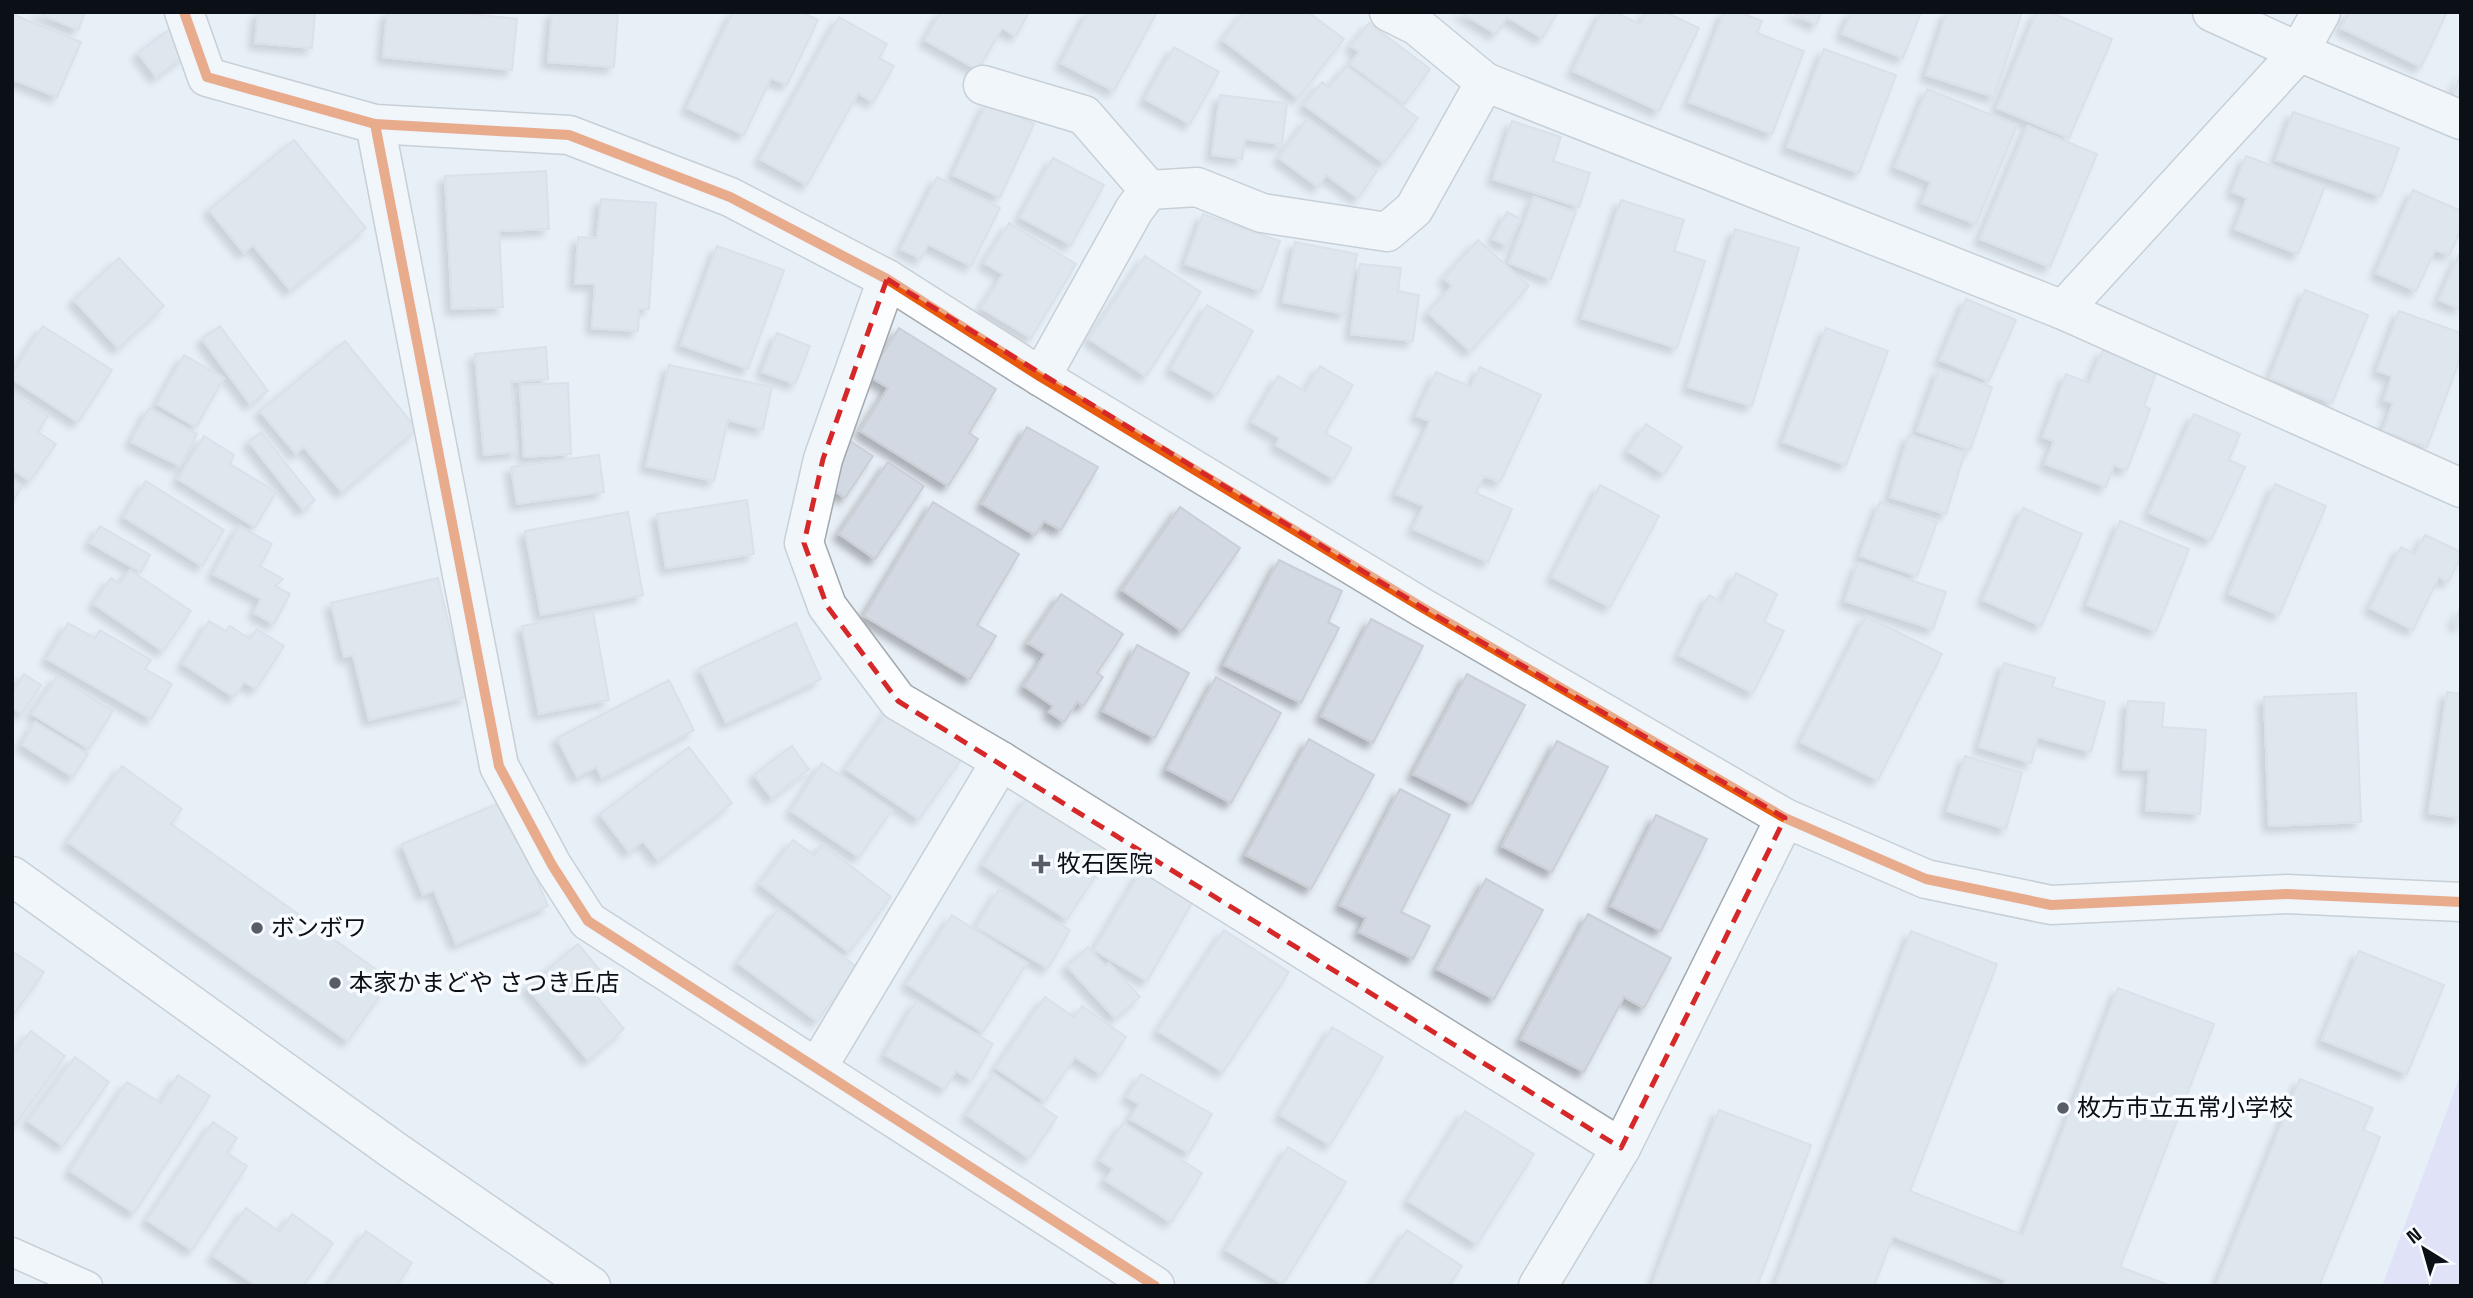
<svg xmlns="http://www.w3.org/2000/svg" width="2473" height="1298" viewBox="0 0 2473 1298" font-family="'Space Grotesk','Noto Sans JP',sans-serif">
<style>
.green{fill:#d7d2f9}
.building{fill:#d3d9e3;stroke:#cacfd6;stroke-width:2;filter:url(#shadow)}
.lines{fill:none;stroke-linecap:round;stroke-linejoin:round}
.service-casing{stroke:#a1a8ae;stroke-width:31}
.minor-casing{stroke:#a1a8ae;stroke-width:41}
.tertiary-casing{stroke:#a1a8ae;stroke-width:41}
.service{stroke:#fcfdfe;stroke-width:28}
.minor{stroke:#fcfdfe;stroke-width:38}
.tertiary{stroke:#fcfdfe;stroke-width:38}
.cycleway-casing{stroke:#f8fbff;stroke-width:15}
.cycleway{stroke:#e8590c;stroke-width:10}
.marked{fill:none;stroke:#d62828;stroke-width:5;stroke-dasharray:14 9;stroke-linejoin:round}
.poi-dot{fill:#585e65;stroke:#f8fbff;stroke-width:2.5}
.labels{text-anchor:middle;stroke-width:7;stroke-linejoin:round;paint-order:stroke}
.poi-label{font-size:24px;fill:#0a1016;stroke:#f8fbff;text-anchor:start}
</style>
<defs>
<filter id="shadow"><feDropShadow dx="-6" dy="6" stdDeviation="3.5" flood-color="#0004"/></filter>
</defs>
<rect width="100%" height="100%" fill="#e8f0f7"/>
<path class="green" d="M2461,1073V1286H2382Z"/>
<g class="building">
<path d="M36,12H85L78,30Z"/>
<path d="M258,12H315L312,48L255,43Z"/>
<path d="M387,12H453L517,19L512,70L383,57Z"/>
<path d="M552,12H618L614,67L548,62Z"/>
<path d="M733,12H801L818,20L787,85L771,78L744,135L687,108Z"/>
<path d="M941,12H1029L1016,36L1002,28L978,70L925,40Z"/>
<path d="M1088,12H1157L1114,91L1061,63Z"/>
<path d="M1244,12H1308L1344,39L1298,98L1223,40Z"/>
<path d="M1460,12H1558L1542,38L1507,17L1496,34Z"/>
<path d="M1602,12H1615L1640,24L1646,12H1665L1699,28L1659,111L1573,71Z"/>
<path d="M1724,12H1739L1762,21L1757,33L1804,51L1772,134L1689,102Z"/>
<path d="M1791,12H1822L1816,25Z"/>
<path d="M1851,12H1921L1903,58L1842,34Z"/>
<path d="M1947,12H2022L1994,97L1926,75Z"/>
<path d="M2037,12H2050L2112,39L2069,138L1997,108Z"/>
<path d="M2349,12H2447L2421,67L2341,28Z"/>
<path d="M12,14L81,42L57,97L12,79Z"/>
<path d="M839,17L887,44L879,58L894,66L873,102L858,93L807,185L760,159Z"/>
<path d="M1369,23L1430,69L1404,104L1350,64L1359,52L1351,46Z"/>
<path d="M170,29L188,53L156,77L138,53Z"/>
<path d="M1174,47L1219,72L1190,124L1145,99Z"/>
<path d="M1824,49L1896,75L1859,173L1787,147Z"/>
<path d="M1346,66L1418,118L1384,163L1304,105L1322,82L1329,88Z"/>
<path d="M2461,73V104L2451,100Z"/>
<path d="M1927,89L2017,125L1976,224L1922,203L1931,182L1895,167Z"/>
<path d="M1220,95L1287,103L1282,144L1245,139L1242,159L1212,155Z"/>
<path d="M987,102L1034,124L1000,197L953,175Z"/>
<path d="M2293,112L2399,148L2381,196L2276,160Z"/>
<path d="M1307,119L1377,171L1358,198L1326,175L1318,187L1279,158Z"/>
<path d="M1512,121L1561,137L1553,161L1590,173L1579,207L1493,179Z"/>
<path d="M2028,126L2097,154L2050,267L1980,239Z"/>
<path d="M294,140L366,228L290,290L253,245L244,253L209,210Z"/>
<path d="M2246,156L2325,186L2298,254L2235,229L2247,198L2232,192Z"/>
<path d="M1053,158L1104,185L1071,245L1020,217Z"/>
<path d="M546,171L549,229L499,231L503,307L452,309L445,176Z"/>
<path d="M937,177L1000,208L971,266L928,244L921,259L901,249Z"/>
<path d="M2413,190L2461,211V230L2449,255L2435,250L2416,291L2376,273Z"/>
<path d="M1534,197L1576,212L1551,279L1509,263Z"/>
<path d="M601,199L656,203L649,309H639L638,331L592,328L595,284H575L578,237L597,238Z"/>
<path d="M1621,200L1684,220L1674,251L1705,261L1677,348L1582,318Z"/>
<path d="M1507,212L1521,219L1507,246L1493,239Z"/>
<path d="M1203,214L1280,241L1261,291L1185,264Z"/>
<path d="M1009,223L1076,264L1031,338L981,308L1003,274L984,263Z"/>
<path d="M1735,229L1799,248L1752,406L1688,387Z"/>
<path d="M1478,240L1529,286L1470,351L1428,313L1452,286L1444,278Z"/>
<path d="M1295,242L1357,254L1345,314L1283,302Z"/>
<path d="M717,246L784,270L748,369L681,345Z"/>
<path d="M2461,250V309L2439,300Z"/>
<path d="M1145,256L1201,292L1146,376L1089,339Z"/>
<path d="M119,258L164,306L118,348L74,300Z"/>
<path d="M1360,264L1401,268L1398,291L1419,295L1413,341L1351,334Z"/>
<path d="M2305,290L2368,315L2332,403L2270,378Z"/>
<path d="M1966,299L2016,320L1989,381L1940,360Z"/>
<path d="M1207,305L1253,331L1217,395L1171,369Z"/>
<path d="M2399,311L2461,333V356L2427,447L2383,431L2393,403L2384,400L2392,376L2377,371Z"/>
<path d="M43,326L112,370L78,422L12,379V374Z"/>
<path d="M220,326L268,391L250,404L202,339Z"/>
<path d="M899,328L996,389L969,433L978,439L948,486L860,431L888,388L869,376Z"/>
<path d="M1826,328L1888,351L1846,465L1783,442Z"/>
<path d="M777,333L810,346L795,384L762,372Z"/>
<path d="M345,341L417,429L342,492L304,447L296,454L260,411Z"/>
<path d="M546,347L548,379L511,382L517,452L484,455L475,354Z"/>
<path d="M2103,350L2157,370L2144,406L2150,409L2127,470L2114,465L2106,487L2045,464L2054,441L2043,437L2066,374L2089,383Z"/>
<path d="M184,355L224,378L196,427L157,404Z"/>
<path d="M669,365L772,387L763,429L728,420L714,481L646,466Z"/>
<path d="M1320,366L1353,385L1325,433L1352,448L1334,479L1276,445L1280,438L1252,422L1278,376L1305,391Z"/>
<path d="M1480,367L1541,395L1500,482L1484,476L1476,493L1512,509L1488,562L1413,529L1424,506L1396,494L1430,421L1416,416L1436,372L1471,387Z"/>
<path d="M1939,369L1992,387L1970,450L1917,431Z"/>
<path d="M568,383L571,454L524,457L520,385Z"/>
<path d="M12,392L48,416L38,432L56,444L30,481L12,469Z"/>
<path d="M149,408L197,434L180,466L131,442Z"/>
<path d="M2194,414L2240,434L2229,460L2245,467L2211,540L2149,513Z"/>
<path d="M1646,424L1682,447L1664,474L1628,451Z"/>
<path d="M1027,427L1098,467L1061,530L1044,521L1035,535L982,504Z"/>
<path d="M261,432L315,500L303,510L249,442Z"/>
<path d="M1909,435L1965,452L1946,514L1890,497Z"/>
<path d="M204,436L234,455L230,464L276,492L255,527L178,479Z"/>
<path d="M850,441L873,456L845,498L823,482Z"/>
<path d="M599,455L604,492L517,504L511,467Z"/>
<path d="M888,462L924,486L875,559L839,534Z"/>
<path d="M12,480L22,486L12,503Z"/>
<path d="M146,481L224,530L202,566L124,517Z"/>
<path d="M2275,484L2326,506L2279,615L2229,594Z"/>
<path d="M1600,485L1659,516L1610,607L1552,577Z"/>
<path d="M747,500L754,554L666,568L657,514Z"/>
<path d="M933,502L1019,554L977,625L996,636L970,679L864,616Z"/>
<path d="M1880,502L1937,522L1917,576L1860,556Z"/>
<path d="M1180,507L1240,548L1182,631L1122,590Z"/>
<path d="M2023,508L2082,534L2041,626L1983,600Z"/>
<path d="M628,512L643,595L541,615L525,531Z"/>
<path d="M2120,521L2189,549L2156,631L2087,605Z"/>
<path d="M100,526L150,555L141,572L90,543Z"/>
<path d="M239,526L272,544L260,566L283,579L275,586L290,594L274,624L254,613L261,599L213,574Z"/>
<path d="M2425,535L2461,552V557L2448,582L2439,577L2413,630L2370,608L2401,547L2415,554Z"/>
<path d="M1279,560L1342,591L1328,622L1339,628L1301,703L1224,665Z"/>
<path d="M1858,563L1946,592L1933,629L1845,601Z"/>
<path d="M130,570L191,611L163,651L94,604L111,578L119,584Z"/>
<path d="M1736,573L1777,594L1764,622L1784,631L1753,693L1679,655L1709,595L1722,602Z"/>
<path d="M438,578L466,697L369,720L353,655L344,657L331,603Z"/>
<path d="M1061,594L1123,634L1097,673L1103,677L1083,706L1077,702L1064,722L1049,712L1053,706L1024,686L1045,654L1028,643Z"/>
<path d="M2461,607V626L2454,623Z"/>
<path d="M593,612L609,700L539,714L522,626Z"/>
<path d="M1866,616L1942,654L1878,780L1801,742Z"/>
<path d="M1371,619L1423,646L1373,743L1321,716Z"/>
<path d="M209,621L226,631L230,626L250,639L257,629L284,646L256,689L244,682L234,697L183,664Z"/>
<path d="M68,623L95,638L100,630L151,660L145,669L172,684L151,719L47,659Z"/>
<path d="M796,623L821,679L726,723L700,668Z"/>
<path d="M1137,645L1189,673L1155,738L1103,711Z"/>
<path d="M2004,663L2055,678L2052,687L2105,702L2091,752L2038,737L2031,763L1979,747Z"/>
<path d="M24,674L41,685L22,714L12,708V693Z"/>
<path d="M1467,674L1525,705L1472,804L1413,774Z"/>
<path d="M57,676L113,711L89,749L32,714Z"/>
<path d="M1216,677L1281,713L1231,803L1167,769Z"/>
<path d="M669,680L694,730L602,778L596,767L577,777L557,738Z"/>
<path d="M2447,692L2461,694V818L2429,813Z"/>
<path d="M2356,693L2361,822L2269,826L2264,697Z"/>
<path d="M2128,701L2164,703L2162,727L2206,730L2200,814L2146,810L2149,770L2123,769Z"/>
<path d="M891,706L963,757L919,819L846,769Z"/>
<path d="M35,722L88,754L73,777L22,745Z"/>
<path d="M1309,739L1374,775L1311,889L1246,855Z"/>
<path d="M1557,741L1608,767L1552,872L1502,846Z"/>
<path d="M792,746L809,769L772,798L754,775Z"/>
<path d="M689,747L732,803L658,860L643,841L629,852L600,814Z"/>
<path d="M1965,756L2022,773L2006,829L1947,811Z"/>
<path d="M822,763L892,810L859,857L791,811Z"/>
<path d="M122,766L182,809L171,824L391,980L348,1041L68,842Z"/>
<path d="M1400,789L1450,815L1401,912L1430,926L1413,959L1359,932L1366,918L1340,905Z"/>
<path d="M1027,797L1111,852L1067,919L983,865Z"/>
<path d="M504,801L548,906L456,944L434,890L423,895L402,844Z"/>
<path d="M1656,815L1707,839L1661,931L1611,906Z"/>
<path d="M793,840L814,855L822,844L891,897L849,952L760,884Z"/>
<path d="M1141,871L1193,901L1147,981L1094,950Z"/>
<path d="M1486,879L1543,910L1494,999L1437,969Z"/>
<path d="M999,889L1070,930L1048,968L976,927Z"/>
<path d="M778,909L857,967L817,1021L738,963Z"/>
<path d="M1588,914L1671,958L1644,1008L1624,997L1584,1072L1521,1039Z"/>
<path d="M952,915L1027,963L983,1032L907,984Z"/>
<path d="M1224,930L1289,972L1223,1072L1158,1031Z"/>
<path d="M1911,931L1997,964L1910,1191L2023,1235L2118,988L2214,1024L2120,1267L2171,1286H2003L2006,1280L1893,1236L1874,1286H1775Z"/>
<path d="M578,944L604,975L589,987L624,1029L588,1060L527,987Z"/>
<path d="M1088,947L1105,966L1109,963L1140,997L1115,1018L1067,966Z"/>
<path d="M12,951L44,972L12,1017Z"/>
<path d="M2359,951L2444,985L2407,1074L2322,1040Z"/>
<path d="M1045,997L1074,1017L1082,1006L1126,1037L1101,1074L1075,1057L1045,1101L996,1068Z"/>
<path d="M916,1001L993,1044L972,1080L956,1071L945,1089L885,1055Z"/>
<path d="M1332,1027L1383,1057L1330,1145L1280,1115Z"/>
<path d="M31,1031L65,1056L14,1126L12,1056Z"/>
<path d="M75,1057L109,1082L63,1146L28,1121Z"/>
<path d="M994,1074L1057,1117L1029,1158L967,1115Z"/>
<path d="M1141,1074L1212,1114L1189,1153L1130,1119L1139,1104L1127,1097Z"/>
<path d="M178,1075L210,1096L134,1213L70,1171L127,1082L161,1103Z"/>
<path d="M2300,1079L2373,1108L2363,1130L2380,1137L2319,1286H2216Z"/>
<path d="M1719,1110L1811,1145L1757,1286H1652Z"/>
<path d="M1465,1111L1534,1154L1477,1244L1408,1201Z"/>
<path d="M213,1122L237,1138L227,1153L247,1166L192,1250L147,1220Z"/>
<path d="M1123,1123L1202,1173L1171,1222L1105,1180L1113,1169L1100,1160Z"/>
<path d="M1288,1147L1346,1182L1283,1284L1226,1250Z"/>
<path d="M246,1208L280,1232L292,1214L333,1243L303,1286H257L213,1256Z"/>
<path d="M1407,1230L1462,1266L1449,1286H1371Z"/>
<path d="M366,1231L412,1263L396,1286H328Z"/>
</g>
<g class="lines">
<g class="service-casing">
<path id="service" d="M12,1252L88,1286"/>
</g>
<g class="minor-casing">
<g id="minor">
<path d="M184,12L207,77L375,124L569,135L730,197L887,279L1041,377L1423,608L1785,818L1926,879L2051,905L2287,894L2461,902"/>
<path d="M1389,12L1417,26L1485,82L2063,310L2461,488"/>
<path d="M2212,12L2299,52L2461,120"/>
<path d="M983,85L1084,115L1149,190"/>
<path d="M375,124L499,766L552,865L588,921L1155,1286"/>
<path d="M887,279L823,459L804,543L827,606L898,701L1001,761L1621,1148"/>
<path d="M2063,310L2299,52L2321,12"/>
<path d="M1041,377L1134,210L1149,190L1197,187L1262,213L1387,232L1414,209L1485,82"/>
<path d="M817,1068L1001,761"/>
<path d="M1538,1286L1621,1148L1785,818"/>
</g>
</g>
<g class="tertiary-casing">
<path id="tertiary" d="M12,876L396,1152L591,1286"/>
</g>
<use href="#service" class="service"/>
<use href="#minor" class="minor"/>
<use href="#tertiary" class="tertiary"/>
<g class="cycleway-casing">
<g id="cycleway">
<path d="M184,12L207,77L375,124L569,135L730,197L887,279L1041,377L1423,608L1785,818L1926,879L2051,905L2287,894L2461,902"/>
<path d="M375,124L499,766L552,865L588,921L1155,1286"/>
</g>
</g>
<use href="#cycleway" class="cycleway"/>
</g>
<path d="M0 0H2473V1298H0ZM887,279L1423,608L1785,818L1621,1148L898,701L827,606L804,543L823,459Z" fill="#e8f0f7" fill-opacity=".55" fill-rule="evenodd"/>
<path class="marked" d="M887,279L1423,608L1785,818L1621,1148L898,701L827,606L804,543L823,459Z"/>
<g class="poi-dot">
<path d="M1037.5 853.5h7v7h7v7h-7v7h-7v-7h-7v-7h7z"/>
<circle cx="257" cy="928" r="7"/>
<circle cx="335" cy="983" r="7"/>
<circle cx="2063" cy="1108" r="7"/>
</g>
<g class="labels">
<g class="poi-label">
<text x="1057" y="872">牧石医院</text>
<text x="271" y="936">ボンボワ</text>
<text x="349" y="991">本家かまどや さつき丘店</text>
<text x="2077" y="1116">枚方市立五常小学校</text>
</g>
</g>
<rect width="2473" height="1298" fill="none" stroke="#0a1016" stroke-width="28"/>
<g transform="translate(2424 1249) rotate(323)" stroke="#f8fbff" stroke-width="5" paint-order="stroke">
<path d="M0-5L12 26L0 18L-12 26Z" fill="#0a1016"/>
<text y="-10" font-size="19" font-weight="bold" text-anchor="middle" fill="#0a1016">N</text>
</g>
</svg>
